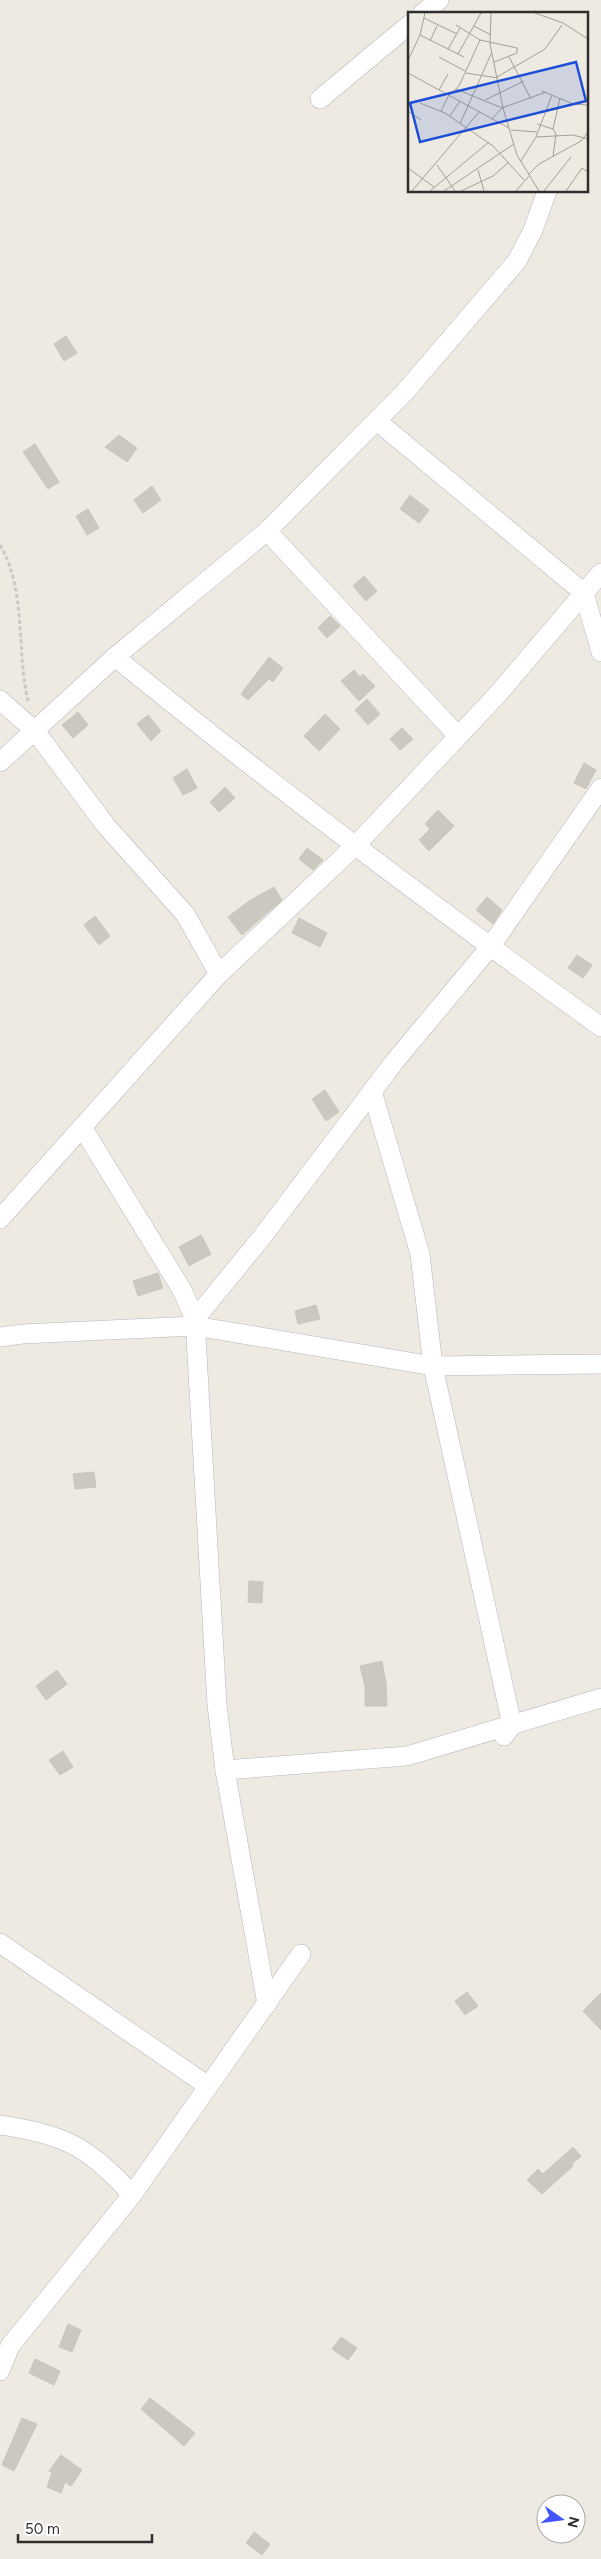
<svg xmlns="http://www.w3.org/2000/svg" width="601" height="2559" viewBox="0 0 601 2559" font-family="Figtree,sans-serif">
<style>
.building{fill:#cbc8bf;stroke:#cbc6ba}
.lines{fill:none;stroke-linecap:round;stroke-linejoin:round}
.minor-casing{stroke:#b4b5c1;stroke-width:20}
.path{stroke:#c9c9c9;stroke-width:3;stroke-dasharray:4 2.5;stroke-linecap:butt}
.minor{stroke:#fff;stroke-width:19}
.inset-road{fill:none;stroke:#a29f99;stroke-width:1}
.view{fill:#1d4ed8;fill-opacity:0.15;stroke:#1d4ed8;stroke-width:2.5}
.inset-edge{fill:none;stroke:#2e2e2e;stroke-width:2.5}
</style>
<rect width="100%" height="100%" fill="#efeae1"/>
<g class="building">
<path d="M66,336L77,353L64,361L54,344Z"/>
<path d="M119,435L137,448L127,462L105,447Z"/>
<path d="M35,444L59,482L48,489L23,452Z"/>
<path d="M152,486L161,500L143,513L134,500Z"/>
<path d="M410,495L429,510L419,523L400,509Z"/>
<path d="M88,509L99,528L87,535L76,516Z"/>
<path d="M364,576L377,591L366,601L353,586Z"/>
<path d="M330,616L340,626L327,638L318,628Z"/>
<path d="M269,657L283,668L273,682L269,679L248,700L241,694Z"/>
<path d="M354,670L360,677L363,674L375,686L359,701L341,681Z"/>
<path d="M367,699L380,714L368,725L355,710Z"/>
<path d="M78,712L88,725L73,738L62,725Z"/>
<path d="M325,714L340,729L319,751L304,736Z"/>
<path d="M148,715L161,731L151,741L137,724Z"/>
<path d="M402,728L413,739L400,750L390,739Z"/>
<path d="M584,763L596,770L586,789L574,783Z"/>
<path d="M187,769L197,788L183,795L173,778Z"/>
<path d="M225,787L235,798L219,812L210,802Z"/>
<path d="M438,810L454,826L429,851L419,840L430,829L425,824Z"/>
<path d="M307,848L323,860L313,870L299,859Z"/>
<path d="M274,887L282,900L242,935L228,917L249,901Z"/>
<path d="M487,897L502,910L493,924L476,910Z"/>
<path d="M95,916L110,936L99,945L84,925Z"/>
<path d="M299,918L327,933L320,947L292,933Z"/>
<path d="M577,955L592,965L583,978L568,968Z"/>
<path d="M325,1090L339,1112L326,1121L312,1099Z"/>
<path d="M201,1235L211,1254L189,1266L179,1247Z"/>
<path d="M158,1273L163,1288L138,1296L133,1281Z"/>
<path d="M316,1305L320,1319L298,1324L295,1311Z"/>
<path d="M94,1472L96,1487L75,1489L73,1474Z"/>
<path d="M249,1581L263,1582L262,1603L248,1602Z"/>
<path d="M382,1661L386,1683L387,1706H365V1686L360,1666Z"/>
<path d="M57,1670L67,1684L46,1700L36,1686Z"/>
<path d="M63,1751L73,1767L60,1775L49,1760Z"/>
<path d="M467,1992L478,2006L465,2015L455,2001Z"/>
<path d="M601,1993V2030L583,2011Z"/>
<path d="M573,2147L581,2156L572,2164L573,2166L542,2194L527,2180L538,2169L543,2174Z"/>
<path d="M68,2324L81,2330L72,2352L59,2347Z"/>
<path d="M341,2337L357,2348L348,2360L332,2349Z"/>
<path d="M35,2359L60,2371L54,2385L29,2373Z"/>
<path d="M150,2398L195,2433L184,2446L141,2409Z"/>
<path d="M22,2418L37,2424L14,2471L2,2465Z"/>
<path d="M61,2455L82,2470L71,2486L65,2482L61,2493L47,2487L52,2473L49,2471Z"/>
<path d="M254,2532L270,2544L262,2555L246,2543Z"/>
</g>
<g class="lines">
<g class="minor-casing">
<g id="minor">
<path d="M422,14L439,0"/>
<path d="M320,99L410,24"/>
<path d="M377,421L584,593L601,652"/>
<path d="M267,531L458,736"/>
<path d="M115,657C273,786 436,908 601,1027"/>
<path d="M0,700L35,731L107,827L185,914L219,974"/>
<path d="M0,762L115,657L267,531L404,393L517,261L533,230L547,191"/>
<path d="M372,1091L420,1254L433,1366L512,1725L504,1736"/>
<path d="M82,1127L182,1290L195,1319L217,1705L225,1770L267,2004"/>
<path d="M0,1219L219,974L356,845L497,695L601,573"/>
<path d="M195,1319L262,1237L395,1061L490,947L601,788"/>
<path d="M0,1337L22,1334L195,1326L433,1366L601,1364"/>
<path d="M225,1770L407,1756L601,1698"/>
<path d="M0,1943L208,2086"/>
<path d="M0,2125C63,2134 90,2147 132,2195"/>
<path d="M0,2371L10,2346L132,2195L301,1954"/>
</g>
</g>
<path class="path" d="M0,545C27,591 16,650 28,701"/>
<use href="#minor" class="minor"/>
</g>
<g transform="translate(408 12)">
<rect width="180" height="180" fill="#efeae1"/>
<path class="inset-road" d="M83,1L82,32L95,96L109,143L131,179M127,1L155,11L180,27M16,6L49,22M48,13L72,28L109,36V41L86,50M66,14L83,23M12,23L56,45M22,29L29,14M40,37L52,16M50,42L73,1M31,45L57,59M101,45L123,87M0,48L12,23L17,1M0,61L101,116M58,61L90,66M89,65L137,37L154,13M48,77L94,96M31,78L40,62M134,79L165,92L180,93M77,88L116,69M12,91L37,101L85,134L116,168M0,99L13,108M33,99L41,83L51,74L72,28M42,104L52,89M84,107L94,96L138,80M52,112L83,42M129,112L145,117M103,118L129,120M128,125L165,123L180,127M145,145L148,122L145,117L152,86M113,149L128,125L144,83M29,153L47,179M0,156L26,175M70,158L76,179M120,163L131,152L173,129L180,120M4,179L71,100M22,179L81,130M36,179L106,132M53,179L85,164L101,150M108,179L121,164M136,179L163,145M158,179L174,156L180,160"/>
<path class="view" d="M168,50L178,89L12,130L2,91Z"/>
<rect width="180" height="180" class="inset-edge"/>
</g>
<g transform="translate(561 2519) rotate(104)"><circle r="24" fill="#ffffff" stroke="#ababab"/>
<path d="M0-4L9 19L0 12L-9 19Z" fill="#4153fb"/>
<text y="-8" font-size="14" font-weight="bold" text-anchor="middle" fill="#2e2e2e">N</text>
</g>
<path d="M18 2534v8h134v-8" fill="none" stroke="#2e2e2e" stroke-width="2.5"/>
<text x="25" y="2534" font-size="15" fill="#2e2e2e" stroke="#ffffff" stroke-width="4" paint-order="stroke">50 m</text>
</svg>
